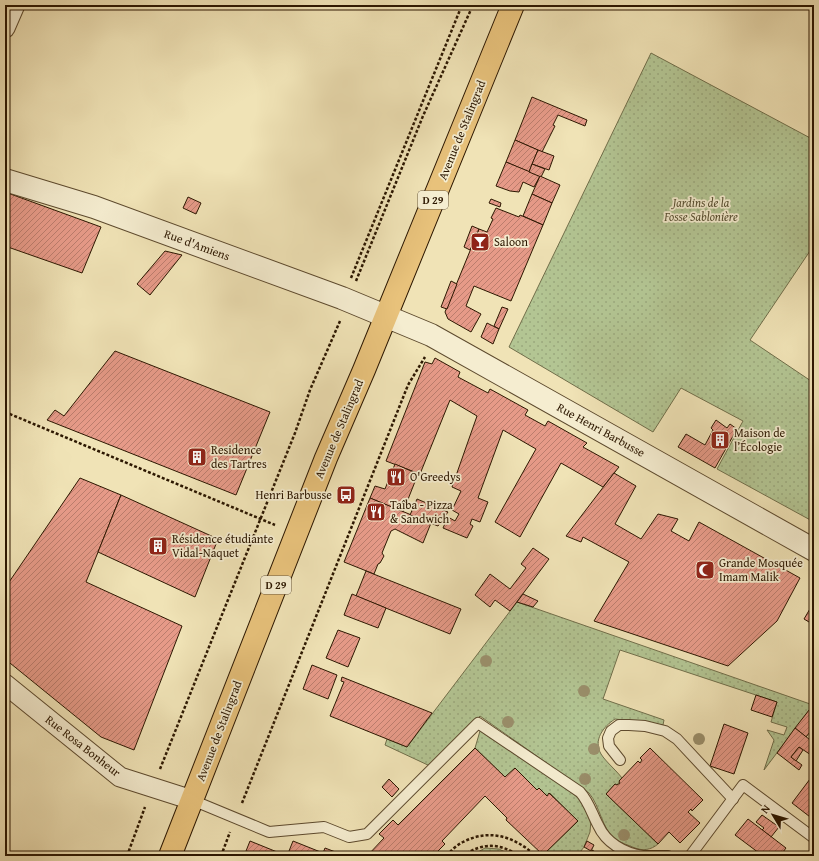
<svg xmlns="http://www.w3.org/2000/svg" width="819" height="861" viewBox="0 0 819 861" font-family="'Gentium Book Plus',serif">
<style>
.grass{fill:url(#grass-dots);stroke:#706e4a}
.building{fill:url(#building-hatch);stroke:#2c1701}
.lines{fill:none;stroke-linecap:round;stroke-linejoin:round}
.service-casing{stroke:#5d4a2e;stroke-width:12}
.minor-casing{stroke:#5d4a2e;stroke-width:21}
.tertiary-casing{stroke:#5d4a2e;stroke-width:24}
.primary-casing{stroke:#2c1701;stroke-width:24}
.path{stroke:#2c1701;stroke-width:2.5;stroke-dasharray:3 2;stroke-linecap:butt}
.service{stroke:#f5edd0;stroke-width:10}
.minor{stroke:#f5edd0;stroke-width:19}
.tertiary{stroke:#f5edd0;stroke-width:22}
.primary{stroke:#e8c27b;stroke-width:22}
.tree{fill:#9a8f6b}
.labels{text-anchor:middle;stroke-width:3.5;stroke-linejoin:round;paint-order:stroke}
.shield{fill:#f5edd0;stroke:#68573f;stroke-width:1}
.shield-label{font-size:11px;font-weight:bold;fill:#2c1701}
.street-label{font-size:12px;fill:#2c1701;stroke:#f5edd0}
.park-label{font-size:12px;font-style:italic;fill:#544b2d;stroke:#f5edd0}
.poi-label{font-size:12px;fill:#2c1701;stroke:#f5edd0;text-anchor:start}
</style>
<defs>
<pattern id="grass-dots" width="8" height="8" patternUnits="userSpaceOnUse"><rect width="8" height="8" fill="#b3c593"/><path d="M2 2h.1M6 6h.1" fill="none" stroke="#9aa87d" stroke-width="1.8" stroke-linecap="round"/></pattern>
<pattern id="building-hatch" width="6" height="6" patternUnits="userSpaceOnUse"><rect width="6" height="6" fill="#e69a88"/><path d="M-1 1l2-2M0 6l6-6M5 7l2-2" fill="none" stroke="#bb7d6d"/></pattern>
</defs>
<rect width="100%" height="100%" fill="#f0e3b6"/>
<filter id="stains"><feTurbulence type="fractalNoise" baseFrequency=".005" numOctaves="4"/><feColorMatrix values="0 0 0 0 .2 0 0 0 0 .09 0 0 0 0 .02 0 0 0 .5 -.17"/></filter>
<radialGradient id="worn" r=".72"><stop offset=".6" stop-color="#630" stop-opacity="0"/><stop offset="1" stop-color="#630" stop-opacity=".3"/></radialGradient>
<g class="grass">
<path d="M651,53L814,140V245L750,340L814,383V522L717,469L743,421L681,388L653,432L509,347Z"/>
<path d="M517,602L813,705L764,770L774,740L767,730L784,735L787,727L771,722L777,702L620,650L603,699L664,720L663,725L615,719C603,727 593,740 601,754C606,762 616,770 622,778L617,785L615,784L606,794L658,844C651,850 643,851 635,848C628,845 621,843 615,839C602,829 600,806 589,793L480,716L430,766L385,745L387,739L407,747Z"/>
<path d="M480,731L557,782L581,800L591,820L590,832L584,847L577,856L543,855L578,821L550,793L547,796L537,790L515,768L505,777L475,748Z"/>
<path d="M485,848L499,849L513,856H471Z"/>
</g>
<g class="building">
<path d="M532,97L587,120L585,126L558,115L553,125L555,126L542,152L515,140Z"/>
<path d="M515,140L538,150L529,172L506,162Z"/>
<path d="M538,150L554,156L549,170L532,164Z"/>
<path d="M506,162L540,176L534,187L523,182L519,192L510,191L496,186Z"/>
<path d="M532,164L545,169L541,177L529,172Z"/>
<path d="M540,176L560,185L552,203L532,194Z"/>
<path d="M5,192L101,227L82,273L5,246Z"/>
<path d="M532,194L552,203L543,225L523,216Z"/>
<path d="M188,197L201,203L196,214L183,208Z"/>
<path d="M491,199L501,203L500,207L489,203Z"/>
<path d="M496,208L519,217L520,215L543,225L511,301L474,286L466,306L481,314L471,332L448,319L445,312L479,229L487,232L493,219L491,218Z"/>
<path d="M472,226L479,229L470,250L464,247Z"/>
<path d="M165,251L182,255L150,295L137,284Z"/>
<path d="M451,281L457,284L447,309L441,307Z"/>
<path d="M502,307L508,309L499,329L494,326Z"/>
<path d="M487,323L499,329L493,344L481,337Z"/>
<path d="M115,351L270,412L236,495L47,420L55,410L64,416Z"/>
<path d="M435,358L460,372L458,377L488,393L490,389L528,410L525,415L545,426L548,421L587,443L583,447L619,467L603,487L561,463L520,537L495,522L536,449L503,430L478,498L488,502L480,522L472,519L470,524L473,526L467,538L443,528L448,517L455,521L459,514L452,510L461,491L452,487L477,416L450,400L420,474L386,461L425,362L432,364Z"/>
<path d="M716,420L727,428L730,424L737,429L715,468L678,447L686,434L705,445L713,430L711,428Z"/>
<path d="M395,464L418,474L403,512L370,498L375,486L385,489Z"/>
<path d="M614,473L636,486L615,524L641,539L658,514L678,519L671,531L689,541L699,522L800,578L777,621L728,666L594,621L629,562L583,537L581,542L566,536Z"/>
<path d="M80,478L121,495L86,582L182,626L134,750L101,737L5,659V588Z"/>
<path d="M121,495L218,539L195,597L98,552Z"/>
<path d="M370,498L431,523L423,543L395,529L391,531L382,553L384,556L380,563L378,564L374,574L344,562Z"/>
<path d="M417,499L448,512L438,526L410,515Z"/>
<path d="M533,548L549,559L510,611L495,600L490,607L475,595L490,574L510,589L526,568L521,564Z"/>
<path d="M366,571L461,609L450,634L356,596Z"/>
<path d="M352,594L386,608L378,628L344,615Z"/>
<path d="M523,594L538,601L533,607L517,602Z"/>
<path d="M814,602V625L804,619Z"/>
<path d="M338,630L360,638L348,667L326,658Z"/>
<path d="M312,665L337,675L328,699L303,689Z"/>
<path d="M342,677L432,713L407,747L387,739L330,716L344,682L341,681Z"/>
<path d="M756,695L777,702L772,717L751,710Z"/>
<path d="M813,705L814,727L806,737L795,728Z"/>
<path d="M724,724L748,733L734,774L710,766Z"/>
<path d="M795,728L814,743V751L811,755L799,747L791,757L802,765L799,770L777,753Z"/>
<path d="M799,747L803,750L796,761L791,757Z"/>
<path d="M475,748L505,777L515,768L537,790L539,788L547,796L549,793L578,821L543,855L506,820L507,818L485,796L442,841L445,844L433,856H367L384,838L379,834L393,820L398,825Z"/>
<path d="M650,748L703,800L692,811L691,809L688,812L700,823L680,843L669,832L658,844L606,794L615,784L617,785L620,783L619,781L638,761L640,763L642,760L640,758Z"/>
<path d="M389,779L399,789L392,797L382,787Z"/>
<path d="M810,779L814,782V820L792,803Z"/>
<path d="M762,815L779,827L771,837L762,830L764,828L756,822Z"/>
<path d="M748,819L786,848L780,856H763L735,835Z"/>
<path d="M250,841L287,856L293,841L323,853L325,848L346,856H244Z"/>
<path d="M587,841L594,845L591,851L584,847Z"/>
</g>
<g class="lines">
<g class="service-casing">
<g id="service">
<path d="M620,760L609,746L608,738L611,731L619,725H629L645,726L665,731L677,739L733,799"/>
<path d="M192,800L269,832L324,827L349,837L367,834L478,723L580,792C589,802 592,814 598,825C606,843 624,853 643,856"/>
<path d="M646,856H668"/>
<path d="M690,856L743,785L814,838"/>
</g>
</g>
<g class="minor-casing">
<g id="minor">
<path d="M5,28L15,5"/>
<path d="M5,684L120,777L192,800"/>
</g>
</g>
<g class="tertiary-casing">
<path id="tertiary" d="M5,180L94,207L342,298L431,335L814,550"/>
</g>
<g class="primary-casing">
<path id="primary" d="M170,856L326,458L364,370L513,5"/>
</g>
<g class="path">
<path d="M351,278L462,5"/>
<path d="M356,281L423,116L473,5"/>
<path d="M5,412L275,525"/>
<path d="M160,769L295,433L310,390L340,321"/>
<path d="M242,803L408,385L425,357"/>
<path d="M127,856L145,807"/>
<path d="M221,856L230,832"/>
<path d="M447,856C451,850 457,845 463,842C490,828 515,837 536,856"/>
<path d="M462,856C484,842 499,843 520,856"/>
<path d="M588,856L595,849"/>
</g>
<use href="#service" class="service"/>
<use href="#minor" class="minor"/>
<use href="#tertiary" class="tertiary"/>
<use href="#primary" class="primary"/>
</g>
<g class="tree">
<circle cx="486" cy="661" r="6"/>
<circle cx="584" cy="691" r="6"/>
<circle cx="508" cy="722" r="6"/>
<circle cx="699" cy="739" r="6"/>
<circle cx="594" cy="749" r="6"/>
<circle cx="585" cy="779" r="6"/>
<circle cx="624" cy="835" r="6"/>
</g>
<defs>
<g id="bar-square" transform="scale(1)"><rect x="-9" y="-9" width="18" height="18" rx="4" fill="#8f2418" stroke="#f5edd0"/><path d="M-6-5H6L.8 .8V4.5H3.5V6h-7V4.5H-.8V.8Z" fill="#fff"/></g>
<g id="building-square" transform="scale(1)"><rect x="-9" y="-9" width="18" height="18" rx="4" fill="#8f2418" stroke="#f5edd0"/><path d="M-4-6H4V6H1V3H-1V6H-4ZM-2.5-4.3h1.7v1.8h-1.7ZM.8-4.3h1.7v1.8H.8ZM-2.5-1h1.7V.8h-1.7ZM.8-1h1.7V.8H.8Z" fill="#fff"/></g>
<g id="restaurant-square" transform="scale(1)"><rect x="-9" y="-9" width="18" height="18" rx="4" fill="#8f2418" stroke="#f5edd0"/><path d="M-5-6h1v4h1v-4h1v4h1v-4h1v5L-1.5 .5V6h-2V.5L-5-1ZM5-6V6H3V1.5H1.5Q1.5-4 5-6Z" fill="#fff"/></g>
<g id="bus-square" transform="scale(1)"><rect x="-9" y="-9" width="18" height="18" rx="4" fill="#8f2418" stroke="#f5edd0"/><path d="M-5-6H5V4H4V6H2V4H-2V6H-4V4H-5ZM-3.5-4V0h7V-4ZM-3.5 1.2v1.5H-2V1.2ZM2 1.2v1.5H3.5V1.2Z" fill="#fff"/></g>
<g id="mosque-square" transform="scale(1)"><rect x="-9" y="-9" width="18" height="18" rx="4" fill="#8f2418" stroke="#f5edd0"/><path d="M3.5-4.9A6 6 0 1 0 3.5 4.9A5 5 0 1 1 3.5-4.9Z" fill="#fff"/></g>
</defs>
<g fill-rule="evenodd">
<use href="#bar-square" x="480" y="242"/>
<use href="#building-square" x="720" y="440"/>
<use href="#building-square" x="197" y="457"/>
<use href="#restaurant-square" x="396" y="477"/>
<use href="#bus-square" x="346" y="495"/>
<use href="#restaurant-square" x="376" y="512"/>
<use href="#building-square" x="158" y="546"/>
<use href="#mosque-square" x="705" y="570"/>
</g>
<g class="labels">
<g class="shield">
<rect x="418" y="191" width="30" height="18" rx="3"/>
<rect x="261" y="576" width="30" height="18" rx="3"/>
</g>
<g class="shield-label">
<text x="433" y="204">D 29</text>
<text x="276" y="589">D 29</text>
</g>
<g class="street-label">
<text transform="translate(462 130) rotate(-68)" y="4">Avenue de Stalingrad</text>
<text transform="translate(197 245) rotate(20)" y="4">Rue d'Amiens</text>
<text transform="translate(339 429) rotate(-67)" y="4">Avenue de Stalingrad</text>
<text transform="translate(601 430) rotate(29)" y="4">Rue Henri Barbusse</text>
<text transform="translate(219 731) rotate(-69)" y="4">Avenue de Stalingrad</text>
<text transform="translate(83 746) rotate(38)" y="4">Rue Rosa Bonheur</text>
</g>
<g class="park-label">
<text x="701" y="207">Jardins de la<tspan x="701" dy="14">Fosse Sablonière</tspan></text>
</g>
<g class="poi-label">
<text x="494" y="246">Saloon</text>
<text x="734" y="437">Maison de<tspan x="734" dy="14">l’Écologie</tspan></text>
<text x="211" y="454">Residence<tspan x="211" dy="14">des Tartres</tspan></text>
<text x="410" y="481">O'Greedys</text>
<text x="332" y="499" text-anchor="end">Henri Barbusse</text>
<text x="390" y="509">Taîba - Pizza<tspan x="390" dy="14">&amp; Sandwich</tspan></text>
<text x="172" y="543">Résidence étudiante<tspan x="172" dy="14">Vidal-Naquet</tspan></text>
<text x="719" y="567">Grande Mosquée<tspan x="719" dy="14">Imam Malik</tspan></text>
</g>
</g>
<rect width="819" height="861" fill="none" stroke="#f0e3b6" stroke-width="20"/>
<rect x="6" y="6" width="807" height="849" fill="none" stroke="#2c1701" stroke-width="2"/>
<rect x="10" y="10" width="799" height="841" fill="none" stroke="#2c1701"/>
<g transform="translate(773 815) rotate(308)" stroke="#f5edd0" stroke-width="3" paint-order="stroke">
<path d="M0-3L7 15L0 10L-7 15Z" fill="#2c1701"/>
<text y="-6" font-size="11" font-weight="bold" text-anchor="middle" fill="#2c1701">N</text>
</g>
<rect width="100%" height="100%" filter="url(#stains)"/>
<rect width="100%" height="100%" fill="url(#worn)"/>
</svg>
